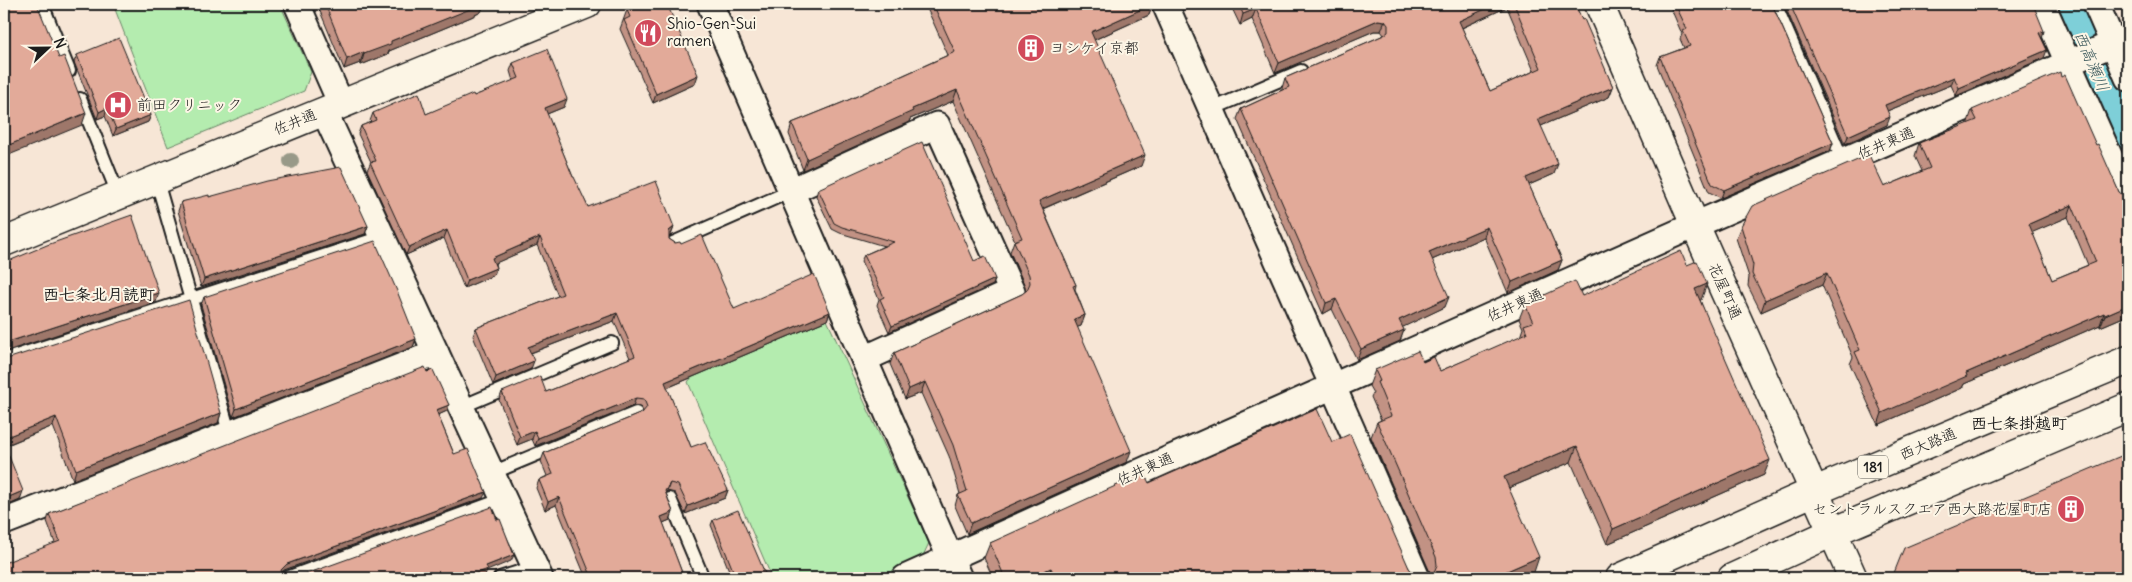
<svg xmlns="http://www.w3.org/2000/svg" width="2132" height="582" viewBox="0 0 2132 582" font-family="Delius,'Klee One',sans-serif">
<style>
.green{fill:#b4ecaf;stroke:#688466}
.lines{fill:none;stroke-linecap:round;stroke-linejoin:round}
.river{stroke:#7ecfd8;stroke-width:56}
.lane-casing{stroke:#1c1c1c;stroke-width:16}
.street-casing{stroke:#1c1c1c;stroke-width:29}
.secondary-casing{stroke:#1c1c1c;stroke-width:31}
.primary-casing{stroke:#1c1c1c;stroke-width:31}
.lane{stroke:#fcf5e5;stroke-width:12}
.street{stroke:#fcf5e5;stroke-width:25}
.secondary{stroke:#fcf5e5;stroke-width:28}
.primary{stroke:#fcf5e5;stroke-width:28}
.tree{fill:#989988}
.wall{fill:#c29284;stroke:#1c1c1c;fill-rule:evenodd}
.shaded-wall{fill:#9e776b;stroke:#1c1c1c}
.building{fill:#e2aa99;stroke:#1c1c1c;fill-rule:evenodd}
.labels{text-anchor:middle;stroke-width:4;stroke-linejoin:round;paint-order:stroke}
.shield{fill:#fcf5e5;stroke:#5f5d58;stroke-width:1}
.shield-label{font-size:14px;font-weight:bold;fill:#1c1c1c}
.poi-label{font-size:15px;fill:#1c1c1c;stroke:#fcf5e5;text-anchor:start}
.street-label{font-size:15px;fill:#1c1c1c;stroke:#fcf5e5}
.water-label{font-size:16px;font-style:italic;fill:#3e5b5e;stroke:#fcf5e5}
.neighbourhood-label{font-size:16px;font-weight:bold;fill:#1c1c1c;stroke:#fcf5e5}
</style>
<rect width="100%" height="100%" fill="#f7e6d6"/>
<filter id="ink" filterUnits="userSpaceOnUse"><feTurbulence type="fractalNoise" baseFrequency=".02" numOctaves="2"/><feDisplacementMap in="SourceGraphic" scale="10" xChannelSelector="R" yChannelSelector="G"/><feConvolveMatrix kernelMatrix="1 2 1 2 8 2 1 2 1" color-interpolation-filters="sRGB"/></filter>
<g filter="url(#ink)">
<g class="green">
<path d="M113,4H280L311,72L304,91L168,147Z"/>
<path d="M827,320L929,543L921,560L876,578H772L688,382L692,377Z"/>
</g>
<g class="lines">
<path class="river" d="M2067,4L2128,146"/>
<g class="lane-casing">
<g id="lane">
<path d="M42,4L69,71"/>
<path d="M1775,4L1843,161"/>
<path d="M80,99L118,194"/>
<path d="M1212,109L1301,71"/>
<path d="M156,178L229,432"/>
<path d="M673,243L791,191"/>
<path d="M4,360L382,237"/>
<path d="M461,407L612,343"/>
<path d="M492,473L636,413"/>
<path d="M670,499L703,578"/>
<path d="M287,578L504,499"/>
<path d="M500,578L535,567"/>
</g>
</g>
<g class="street-casing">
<g id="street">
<path d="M297,4L341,104"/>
<path d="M710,4L959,578"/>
<path d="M1165,4L1417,578"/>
<path d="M2042,4L2128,198"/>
<path d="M2096,4L2128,78"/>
<path d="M324,111L540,578"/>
<path d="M791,191L937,125L1012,292L864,359"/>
<path d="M4,522L436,353"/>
<path d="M905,578L1149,468L1695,225L2128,37"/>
</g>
</g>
<g class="secondary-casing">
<g id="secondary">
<path d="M1599,4L1695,225L1853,578"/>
<path d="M4,242L587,4"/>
</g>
</g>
<g class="primary-casing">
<g id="primary">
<path d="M1620,578L1815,491L2128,360"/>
<path d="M1732,578L1833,532L2128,407"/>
</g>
</g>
<use href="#lane" class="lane"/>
<use href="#street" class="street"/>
<use href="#secondary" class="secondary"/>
<use href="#primary" class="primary"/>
</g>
<circle class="tree" cx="291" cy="161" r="8"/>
<g class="wall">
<path d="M317,4H484L481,12L471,17L389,51L388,54L361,65L360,63L344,69Z"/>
<path d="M925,4H1153L1149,15L1094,40L1141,166L1043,209L1076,285L1075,289L1085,315L1081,326L1077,327L1127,462L967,534L955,506L958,495L960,494L949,456L921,393L905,399L890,364L894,353L1022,294L1026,291L1025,286L1010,252L1014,241H1015L953,101L910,119L909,122L803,170L789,134L792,123L844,102L948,55Z"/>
<path d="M1230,4H1575L1582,20L1613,87L1609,97L1541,126L1554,174L1529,185L1562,260L1558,270L1508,293L1484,237L1432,260L1445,307L1402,327L1404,330L1400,341L1357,360L1332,309L1323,314L1237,119L1241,109L1282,90V88L1285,78L1384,35L1381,31H1374L1275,73L1252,19L1240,25ZM1507,7L1534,71L1490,91L1462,28Z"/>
<path d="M1669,4H1772L1833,143L1830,151L1721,198L1709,192L1657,65L1660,57L1684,48L1680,39L1682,34Z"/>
<path d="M1784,4H2033L2042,39L2044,58L1956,96L1951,85L1887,111V125L1845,144Z"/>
<path d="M627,10L695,84L653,103L620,29Z"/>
<path d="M77,55L151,115L148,122L113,136L105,116L97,119L74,62Z"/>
<path d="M513,63L564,107L547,114L573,177L588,207L674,227L671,235L669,237V239L675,243L681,244L734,309L830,312L827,320L667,388L691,447L728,490L725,498L685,514L675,493L667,491L666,493L673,512L670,520L663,523L684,578H586L556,505L545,510L536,488L539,480L547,476L541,461L544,453L642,413L643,412L641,407L633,406L535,446L532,439L517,445L499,400L502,392H546L630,358L614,321L531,353V369L493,385L473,336L476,328L558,296L537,245L495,263L496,268L494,275L464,288L444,238L406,255L367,170L371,162L358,134L361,126L371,122L370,121L373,113L426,114L474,96L513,81L510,71Z"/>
<path d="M1972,110L2096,145L2119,192L2128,201V315L2100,327V325L1964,384L1962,388L1878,425L1850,364L1853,357L1822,285L1761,312L1748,286L1749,277L1736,238L1741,226L1884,187L1922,171L1915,156L1919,143L1968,124V122ZM2068,217L2088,265L2052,280L2032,232Z"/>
<path d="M818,189L974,261L995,279L993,285L889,332L877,305L879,299L861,261L864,255L884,246L840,233L832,229L816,196Z"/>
<path d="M209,197L368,226L365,234L201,287L178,211L181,202Z"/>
<path d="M1582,296L1701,300H1700L1764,475L1607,544L1571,462L1509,488L1534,572L1520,578H993L984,558L990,543L1149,483L1332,442L1409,568L1414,574L1421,577L1429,576L1430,574V572L1371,437L1377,422L1381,420L1371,397L1373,393L1369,386L1375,370L1423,362L1440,371L1520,337L1523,328L1519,319L1525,304Z"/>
<path d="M204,297L416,339L413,347L233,417L201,305Z"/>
<path d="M5,358L221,413L218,423L73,480L53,426L5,446L20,500L4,507Z"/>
<path d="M427,372L449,405L447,411L438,415L454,454L483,498L284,570L282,573V575L55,543L47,521L49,514Z"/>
<path d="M713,520L767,578H732L711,525Z"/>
</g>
<g class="shaded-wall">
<path d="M481,4H484L481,12L471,17L389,51L388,54L361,65L364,54L391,41Z"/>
<path d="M1153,4L1149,15L1087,43L1091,32Z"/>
<path d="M1496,4H1509L1507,7L1455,31L1459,21Z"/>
<path d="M1256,9L1252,19L1240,25L1243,14Z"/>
<path d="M1378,20L1385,21L1381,31H1374L1275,73L1279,63Z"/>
<path d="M2044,31L2042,39L2039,33Z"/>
<path d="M2047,50L2044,58L1956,96L1959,88Z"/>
<path d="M364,52L360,63L344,69L347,59Z"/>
<path d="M698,75L695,84L653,103L656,94Z"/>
<path d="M1954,77L1951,85L1882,113L1885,105Z"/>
<path d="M1613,87L1609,97L1534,129L1538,119Z"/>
<path d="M957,90L953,101L910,119L909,122L803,170L807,159L912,109Z"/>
<path d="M567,99L564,107L542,116L545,108Z"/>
<path d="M107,108L105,116L97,119L99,112Z"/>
<path d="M86,113L82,125L4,157V147Z"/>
<path d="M151,115L148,122L113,136L116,129Z"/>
<path d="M1890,117L1887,125L1845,144L1848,136Z"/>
<path d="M1833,143L1830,151L1721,198L1724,190Z"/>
<path d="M1145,155L1141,166L1035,212L1039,201Z"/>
<path d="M1558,164L1554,174L1522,188L1526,178Z"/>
<path d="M2072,205L2068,217L2024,236L2029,224Z"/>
<path d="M368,226L365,234L201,287L204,279Z"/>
<path d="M674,227L671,235L666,239L669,231Z"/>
<path d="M1487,227L1484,237L1425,263L1429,252Z"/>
<path d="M447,230L444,238L406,255L409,247Z"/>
<path d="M540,237L537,245L489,266L492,258Z"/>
<path d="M1562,260L1558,270L1508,293L1512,282Z"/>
<path d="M496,268L494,275L464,288L467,280Z"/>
<path d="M1827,273L1822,285L1761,312L1765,300Z"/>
<path d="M995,279L993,285L889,332L892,326Z"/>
<path d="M1707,284L1701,300L1689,305L1695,289Z"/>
<path d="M159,293L156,302L4,352V344L5,343Z"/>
<path d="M1449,297L1445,307L1395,331L1399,320Z"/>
<path d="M1336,299L1332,309L1323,314L1326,303Z"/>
<path d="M2128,305V315L2100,327L2105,315Z"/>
<path d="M830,312L827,320L662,390L665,382Z"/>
<path d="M617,313L614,321L525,355L528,347Z"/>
<path d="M2104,313L2100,325L1964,384L1962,388L1878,425L1882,413L1966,373Z"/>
<path d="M1085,315L1081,326L1070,330L1074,319Z"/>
<path d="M1404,330L1400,341L1357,360L1361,349Z"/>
<path d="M416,339L413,347L233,417L236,409Z"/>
<path d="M534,361L531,369L493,385L496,377Z"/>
<path d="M925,382L921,393L905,399L909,389Z"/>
<path d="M636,398L633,406L535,446L538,438Z"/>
<path d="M449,405L447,411L434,417L436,410Z"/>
<path d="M221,413L218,423L73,480L76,470Z"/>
<path d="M56,417L53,426L4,446V438Z"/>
<path d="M535,431L532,439L517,445L520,437Z"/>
<path d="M1577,446L1571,462L1499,492L1504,477Z"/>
<path d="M1131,451L1127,462L967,534L971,523Z"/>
<path d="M1770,460L1764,475L1607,544L1613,529Z"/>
<path d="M670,483L667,491L662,498L665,491Z"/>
<path d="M728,490L725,498L685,514L688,506Z"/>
<path d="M23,491L20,500L4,507V499Z"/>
<path d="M486,492L483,498L284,570L279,576L281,570L287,564Z"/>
<path d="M559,497L556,505L545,510L548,502Z"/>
<path d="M673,512L670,520L658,525L661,517Z"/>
<path d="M514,555L511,561L487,571L485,576L479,578H465L486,566Z"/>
<path d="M1539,557L1534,572L1520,578H1491Z"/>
<path d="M1051,568L1048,578H1028Z"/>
</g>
<g class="building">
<path d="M4,4H37L59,58L64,56L86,113L4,147Z"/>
<path d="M325,4H481L475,7L391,41V44L364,54V52L347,59Z"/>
<path d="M641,4H650L652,8L661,4H667L698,75L656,94L624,20L630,17L627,10Z"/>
<path d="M933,4H1153L1091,32L1145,155L1039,201L1076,285L1073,286L1085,315L1074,319L1131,451L971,523L958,495L967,491L953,445L925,382L909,389L894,353L1022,294L1027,290L1030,283L1029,275L1014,241L1022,238L957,90L912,109L913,111L807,159L792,123L844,102L955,52Z"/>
<path d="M1239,4H1496L1459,21L1490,91L1541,68L1514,4H1575L1582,20L1584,19L1613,87L1538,119L1558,164L1526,178L1562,260L1512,282L1487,227L1429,252L1449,297L1399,320L1404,330L1361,349L1336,299L1326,303L1241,109L1289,87L1285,78L1384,35L1388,32V25L1385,21L1378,20L1279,63L1256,9L1243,14Z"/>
<path d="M1675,4H1772L1833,143L1724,190L1712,184L1660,57L1690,46L1683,31L1687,29Z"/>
<path d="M1790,4H2033L2044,31L2039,33L2047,50L1959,88L1954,77L1885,105L1890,117L1848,136Z"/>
<path d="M119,38L151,115L116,129L107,108L99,112L77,55Z"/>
<path d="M547,49L567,99L545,108L573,177H574L588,207L656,181L674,227L669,231V239L675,243L680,242L681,244L702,235L734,309L814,274L830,312L665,382L691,447L705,442L728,490L688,506L678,485L670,483L665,491L673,512L661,517L684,578H592L559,497L548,502L539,480L553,474L544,453L642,413L647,407L644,399L636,398L538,438L535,431L520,437L502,392L540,376L546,392L635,356L617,313L528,347L534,361L496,377L476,328L563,294L540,237L492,258L496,268L467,280L447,230L409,247L370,162L376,161L361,126L376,120L373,113L419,93L426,114L473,94L474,96L519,78L513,63Z"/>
<path d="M2060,72L2061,77L2065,75L2096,145L2098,144L2119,192L2128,199V305L2105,315L2104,313L1966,373L1967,376L1882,413L1855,352L1860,350L1827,273L1765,300L1752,274L1753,265L1741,226L1752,206L1869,155L1884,187L1930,168L1919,143L1977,120L1972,110ZM2072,205L2096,262L2052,280L2029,224Z"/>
<path d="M922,142L974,261L985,256L995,279L892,326L880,299L884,297L864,255L894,242L842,227L834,223L818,189Z"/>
<path d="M341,167L368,226L204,279L181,202L209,195V197L267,181Z"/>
<path d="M132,215L159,293L5,343L4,344V263L47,245Z"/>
<path d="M375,241L397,291L416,339L236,409L204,297Z"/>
<path d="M1681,251L1687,265L1697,261L1707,284L1695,289L1770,460L1613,529L1577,446L1504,477L1539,557L1491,578H1056L1051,568L1028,578H1005L990,543L1144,473L1149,483L1317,409L1332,442L1350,434L1409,568L1414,574L1421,577L1429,576L1434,572L1437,565L1436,557L1377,422L1391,416L1377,382L1380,381L1375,370L1418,351L1423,362L1434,357L1440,371L1527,333L1524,325L1533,322L1525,304L1575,281L1582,296Z"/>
<path d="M189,300L221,413L76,470L56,417L4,438V357L5,358H10Z"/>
<path d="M425,367L427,372L433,370L449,405L436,410L454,454L468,449L486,492L287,564L281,570L282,575L286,578H4V563L60,541L49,514Z"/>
<path d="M4,444L23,491L4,499Z"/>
<path d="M2128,453V578H1892L1904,548Z"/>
<path d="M492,507L497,520L500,519L514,555L486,566L488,569L465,578H295Z"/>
<path d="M738,510L767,578H736L713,520Z"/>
</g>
</g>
<defs>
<g id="restaurant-disc" transform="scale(1.4375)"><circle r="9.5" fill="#d1495b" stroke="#fcf5e5"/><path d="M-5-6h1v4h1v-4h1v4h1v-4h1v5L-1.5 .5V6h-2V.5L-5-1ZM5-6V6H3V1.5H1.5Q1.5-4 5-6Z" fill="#fff"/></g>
<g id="building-disc" transform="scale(1.4375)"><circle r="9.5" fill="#d1495b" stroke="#fcf5e5"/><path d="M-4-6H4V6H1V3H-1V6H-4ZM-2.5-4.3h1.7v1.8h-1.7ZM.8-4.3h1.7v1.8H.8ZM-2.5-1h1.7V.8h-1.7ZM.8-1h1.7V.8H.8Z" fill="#fff"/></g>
<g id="hospital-disc" transform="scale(1.4375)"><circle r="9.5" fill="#d1495b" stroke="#fcf5e5"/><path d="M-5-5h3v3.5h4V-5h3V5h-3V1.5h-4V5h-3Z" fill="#fff"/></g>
</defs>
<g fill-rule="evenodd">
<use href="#restaurant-disc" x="648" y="33"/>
<use href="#building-disc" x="1031" y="48"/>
<use href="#hospital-disc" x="118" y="105"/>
<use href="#building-disc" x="2071" y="509"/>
</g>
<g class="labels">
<rect class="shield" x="1858" y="455.5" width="30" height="23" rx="4"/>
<g class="shield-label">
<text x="1873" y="472">181</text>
</g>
<g class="poi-label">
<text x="667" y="29">Shio-Gen-Sui<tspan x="667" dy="17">ramen</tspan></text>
<text x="1050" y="53">ヨシケイ京都</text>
<text x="137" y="110">前田クリニック</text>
<text x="2052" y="514" text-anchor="end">セントラルスクエア西大路花屋町店</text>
</g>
<g class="street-label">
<text transform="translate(295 122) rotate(-22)" y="5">佐井通</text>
<text transform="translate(1886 143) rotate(-23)" y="5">佐井東通</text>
<text transform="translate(1725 291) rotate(66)" y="5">花屋町通</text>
<text transform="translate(1515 305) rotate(-24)" y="5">佐井東通</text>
<text transform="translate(1928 444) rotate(-23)" y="5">西大路通</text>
<text transform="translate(1145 469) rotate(-24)" y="5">佐井東通</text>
</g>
<g class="water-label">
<text transform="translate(2092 61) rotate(67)" y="6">西高瀬川</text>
</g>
<g class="neighbourhood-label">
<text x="99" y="300">西七条北月読町</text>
<text x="2019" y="429">西七条掛越町</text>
</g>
</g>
<rect width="2132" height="582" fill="none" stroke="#fcf5e5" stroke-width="20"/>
<rect x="10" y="10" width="2112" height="562" fill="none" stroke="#1c1c1c" stroke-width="2" filter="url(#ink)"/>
<g transform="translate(48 48) rotate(68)" stroke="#fcf5e5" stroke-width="4" paint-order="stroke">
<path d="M0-4L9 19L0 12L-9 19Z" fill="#1c1c1c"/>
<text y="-8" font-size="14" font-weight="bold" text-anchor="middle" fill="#1c1c1c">N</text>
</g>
</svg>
